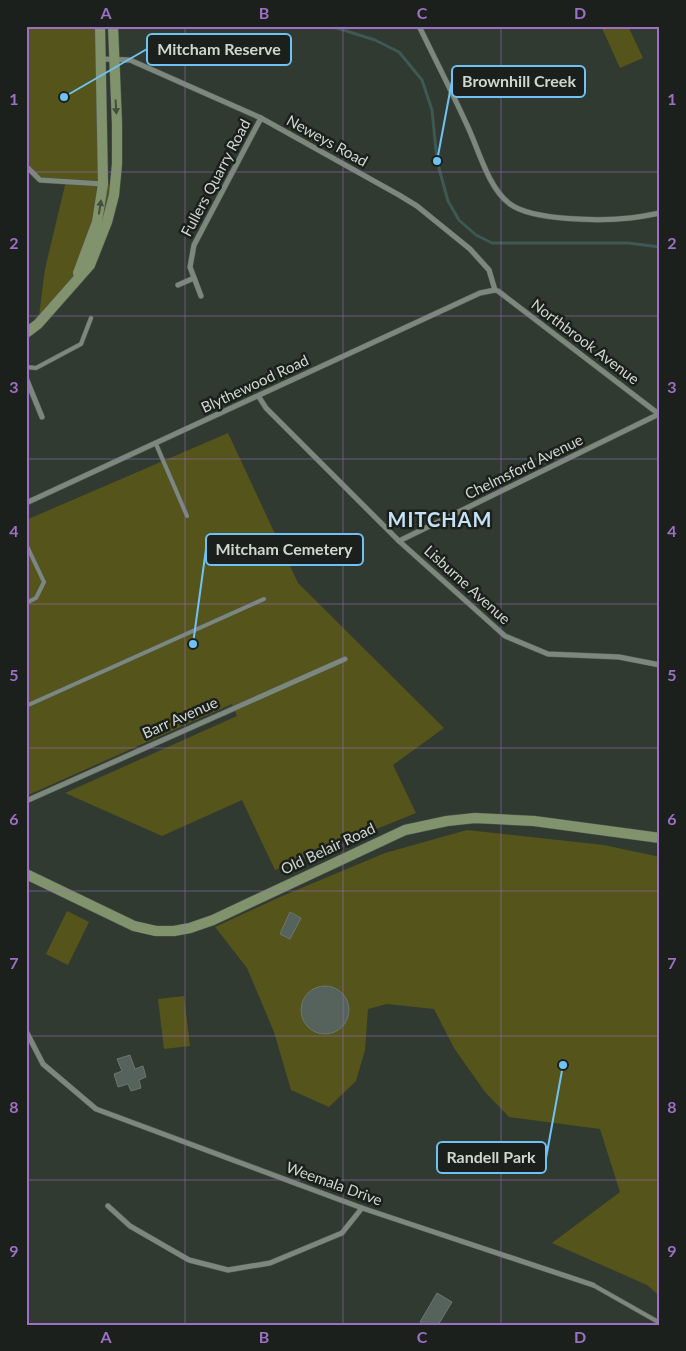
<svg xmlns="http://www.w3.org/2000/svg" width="686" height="1351" viewBox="0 0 686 1351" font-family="Lato,sans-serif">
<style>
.green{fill:#55541a}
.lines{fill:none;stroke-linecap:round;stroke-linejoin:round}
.stream{stroke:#3e5853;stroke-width:3}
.building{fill:#55635c;stroke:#697770}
.lane-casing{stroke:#505750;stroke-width:5}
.street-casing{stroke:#505750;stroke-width:6}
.secondary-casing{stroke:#505750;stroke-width:11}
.lane{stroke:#7d887d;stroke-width:4}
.street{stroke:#7d887d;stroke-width:5}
.secondary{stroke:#80936c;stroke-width:10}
.oneway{fill:#444e3c}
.grid{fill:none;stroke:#9d70c6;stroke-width:1;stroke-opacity:0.55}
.labels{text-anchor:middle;stroke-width:5;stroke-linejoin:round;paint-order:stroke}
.street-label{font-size:15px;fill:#d0d6d0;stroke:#1c201c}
.district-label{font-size:20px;font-weight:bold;letter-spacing:1px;fill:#c6e2f5;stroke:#1c201c}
.leader{fill:none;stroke:#70c2f4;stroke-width:2}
.callout-dot{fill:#70c2f4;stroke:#1c201c;stroke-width:2}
.callout{fill:#1c201c;stroke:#70c2f4;stroke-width:2}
.callout-label{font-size:16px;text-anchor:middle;font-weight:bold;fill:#d0d6d0}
.neatline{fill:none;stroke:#9d70c6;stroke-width:2}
.grid-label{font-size:16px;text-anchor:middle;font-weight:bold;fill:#9d70c6}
</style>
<rect width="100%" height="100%" fill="#313a31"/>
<g class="green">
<path d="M26,26H100L104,184L115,185L90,265L38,324L45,269L66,181L40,180L26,166Z"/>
<path d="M601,26H628L643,58L620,68Z"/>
<path d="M228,433L298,583L444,728L393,765L416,813L275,870L242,800L162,836L65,793L237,716L232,704L26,796V520Z"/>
<path d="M467,830L604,845L660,857V1296L647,1285L552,1243L620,1192L600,1129L509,1117L485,1092L454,1048L434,1009L387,1004L368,1009L365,1050L356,1081L329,1107L291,1090L274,1032L247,968L215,927L280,897L385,853Z"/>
<path d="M67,911L89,922L68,965L46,954Z"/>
<path d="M184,996L190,1046L164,1049L158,999Z"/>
</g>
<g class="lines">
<path class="stream" d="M293,26L337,28L375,40L399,52L422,80L432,110L437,161L448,201L459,220L476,235L492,243H628L660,247"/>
</g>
<g class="building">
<path d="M290,912L301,918L290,939L280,934Z"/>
<circle cx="325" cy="1010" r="24"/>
<path d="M130,1055L135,1069L143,1066L146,1077L139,1080L141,1088L131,1091L128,1084L118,1087L114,1074L122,1071L117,1059Z"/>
<path d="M437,1293L452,1302L438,1325H425L420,1322Z"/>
</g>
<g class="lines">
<g class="lane-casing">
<g id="lane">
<path d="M26,367L36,368L81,344L91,318"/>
<path d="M156,444L187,516"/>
<path d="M26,544L44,582L36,598L26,603"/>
<path d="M26,706L264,599"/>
<path d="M593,1285L660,1323"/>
</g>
</g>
<g class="street-casing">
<g id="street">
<path d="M419,26C435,59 452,92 467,125C479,150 488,188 510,204C533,221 602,221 630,218C640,217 650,215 660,213"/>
<path d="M101,59L130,60L261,118L399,195L417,206L470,249L489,270L495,290"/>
<path d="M26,166L40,180L103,184"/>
<path d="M178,285L194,278"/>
<path d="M495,290L498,291L660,415"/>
<path d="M201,296L190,267L194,245L261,118"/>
<path d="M26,378L42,417"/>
<path d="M259,397L266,408L399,541L505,636L548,654L619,657L660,665"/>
<path d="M26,503L480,293L495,290"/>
<path d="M399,541L659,414"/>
<path d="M26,801L345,659"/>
<path d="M26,1031L43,1064L96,1109L362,1208L593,1285"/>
<path d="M108,1206L130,1226L189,1260L228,1270L270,1263L342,1233L362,1208"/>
</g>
</g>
<g class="secondary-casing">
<g id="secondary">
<path d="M78,273L97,222L103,184L100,26"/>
<path d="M26,333L38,324L90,265L107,222L114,195L117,164V124L113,26"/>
<path d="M26,874L134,926L156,931H174L190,928L213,920L405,830L447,821L475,818L534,821L660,838"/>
</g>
</g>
<use href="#lane" class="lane"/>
<use href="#street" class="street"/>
<use href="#secondary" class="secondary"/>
</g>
<defs><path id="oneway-solid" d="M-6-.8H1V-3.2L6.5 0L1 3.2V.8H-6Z" transform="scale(1.25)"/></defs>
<g class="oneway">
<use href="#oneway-solid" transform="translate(116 107) rotate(87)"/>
<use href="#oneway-solid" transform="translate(100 207) rotate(-81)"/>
</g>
<path class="grid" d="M185,26V1325M343,26V1325M501,26V1325M26,172H660M26,316H660M26,459H660M26,604H660M26,748H660M26,891H660M26,1036H660M26,1180H660"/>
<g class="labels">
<g class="street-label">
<text transform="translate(327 141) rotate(29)" y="5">Neweys Road</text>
<text transform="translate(216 178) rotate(-62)" y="5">Fullers Quarry Road</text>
<text transform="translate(585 342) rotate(37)" y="5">Northbrook Avenue</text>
<text transform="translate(255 384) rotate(-25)" y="5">Blythewood Road</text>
<text transform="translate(524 467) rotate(-26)" y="5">Chelmsford Avenue</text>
<text transform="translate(467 585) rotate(42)" y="5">Lisburne Avenue</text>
<text transform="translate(180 718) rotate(-24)" y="5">Barr Avenue</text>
<text transform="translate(328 849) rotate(-25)" y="5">Old Belair Road</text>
<text transform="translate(334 1184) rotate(20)" y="5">Weemala Drive</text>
</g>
<g class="district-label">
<text x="440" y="527">MITCHAM</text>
</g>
</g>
<path class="leader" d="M64 97L147 49M437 161L452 81M193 644L206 549M563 1065L546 1158"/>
<g class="callout-dot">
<circle cx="64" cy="97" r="5"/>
<circle cx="437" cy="161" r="5"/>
<circle cx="193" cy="644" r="5"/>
<circle cx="563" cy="1065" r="5"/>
</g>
<g class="callout">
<rect x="147" y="34" width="144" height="31" rx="5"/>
<rect x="452" y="66" width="133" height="31" rx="5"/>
<rect x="206" y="534" width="157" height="31" rx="5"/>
<rect x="437" y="1142" width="109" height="31" rx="5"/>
</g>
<g class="callout-label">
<text x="219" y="55">Mitcham Reserve</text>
<text x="519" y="87">Brownhill Creek</text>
<text x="284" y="555">Mitcham Cemetery</text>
<text x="491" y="1163">Randell Park</text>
</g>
<rect width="686" height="1351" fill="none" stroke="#1c201c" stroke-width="55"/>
<rect x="28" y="28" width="630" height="1296" class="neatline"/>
<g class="grid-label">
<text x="106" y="19">A</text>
<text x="264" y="19">B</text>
<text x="422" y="19">C</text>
<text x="580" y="19">D</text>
<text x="14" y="105">1</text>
<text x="672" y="105">1</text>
<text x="14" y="249">2</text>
<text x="672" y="249">2</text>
<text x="14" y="393">3</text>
<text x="672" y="393">3</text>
<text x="14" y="537">4</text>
<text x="672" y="537">4</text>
<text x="14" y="681">5</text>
<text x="672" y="681">5</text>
<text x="14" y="825">6</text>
<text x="672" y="825">6</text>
<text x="14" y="969">7</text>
<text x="672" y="969">7</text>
<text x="14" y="1113">8</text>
<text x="672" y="1113">8</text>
<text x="14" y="1257">9</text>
<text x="672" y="1257">9</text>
<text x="106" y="1343">A</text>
<text x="264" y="1343">B</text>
<text x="422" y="1343">C</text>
<text x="580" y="1343">D</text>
</g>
</svg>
